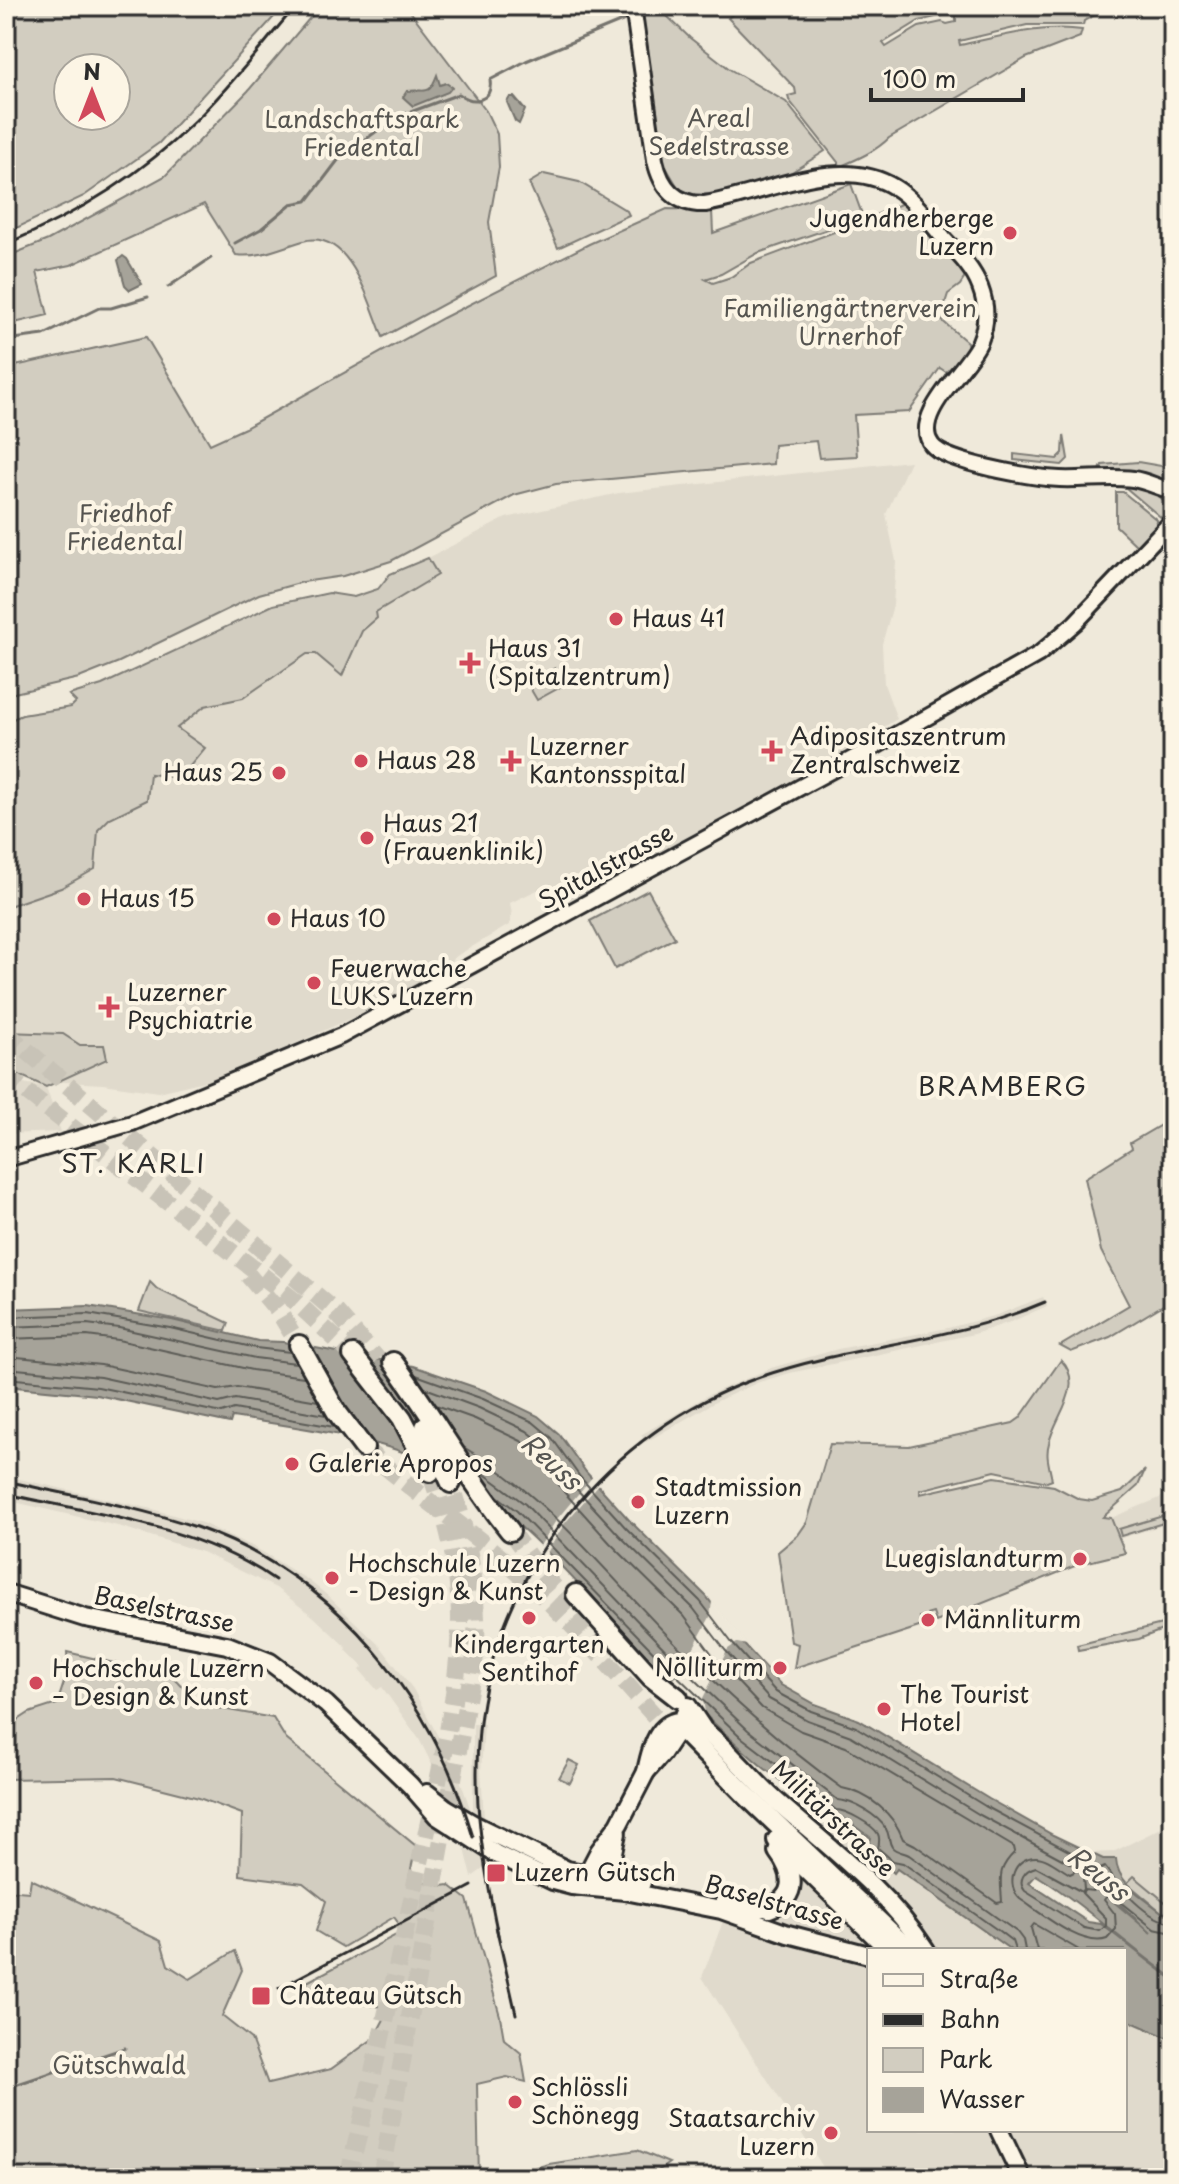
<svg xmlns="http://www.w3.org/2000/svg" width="1179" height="2184" viewBox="0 0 1179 2184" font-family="'Playpen Sans',sans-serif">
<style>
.built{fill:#e0dacc}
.green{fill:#d2cdc0;stroke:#7e7c76;stroke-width:2;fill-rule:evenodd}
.water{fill:#a6a399;stroke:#75736d;stroke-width:2;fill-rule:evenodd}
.pier{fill:#efe9da}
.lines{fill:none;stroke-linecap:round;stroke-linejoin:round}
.shore{stroke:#5c5b57;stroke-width:2}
.stream{stroke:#75736d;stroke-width:3}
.highway-tunnel{stroke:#c8c3b7;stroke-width:18;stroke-dasharray:18 9;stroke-linecap:butt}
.secondary-casing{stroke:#2b2b2b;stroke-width:20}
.primary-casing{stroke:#2b2b2b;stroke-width:22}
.highway-casing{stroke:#2b2b2b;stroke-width:24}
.secondary{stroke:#fcf5e5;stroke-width:14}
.primary{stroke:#fcf5e5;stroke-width:16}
.highway{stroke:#fcf5e5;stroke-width:18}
.rail{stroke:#2b2b2b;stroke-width:3}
.poi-dot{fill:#d1495b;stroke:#fcf5e5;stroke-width:3}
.labels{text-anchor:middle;stroke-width:8;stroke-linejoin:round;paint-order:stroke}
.park-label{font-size:24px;fill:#555450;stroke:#fcf5e5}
.poi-label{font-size:24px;fill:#2b2b2b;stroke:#fcf5e5;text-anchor:start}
.street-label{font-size:24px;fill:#2b2b2b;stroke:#fcf5e5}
.neighbourhood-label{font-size:26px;letter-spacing:2px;fill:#2b2b2b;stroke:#fcf5e5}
.water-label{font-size:26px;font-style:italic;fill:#565552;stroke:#fcf5e5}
</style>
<rect width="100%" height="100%" fill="#efe9da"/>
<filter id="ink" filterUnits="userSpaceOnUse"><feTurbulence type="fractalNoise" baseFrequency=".0125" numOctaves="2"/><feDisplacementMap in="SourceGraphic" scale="16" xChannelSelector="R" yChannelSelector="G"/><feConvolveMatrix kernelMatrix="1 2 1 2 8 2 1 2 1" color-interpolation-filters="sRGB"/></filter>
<g filter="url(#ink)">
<g class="built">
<path d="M910,461L886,514L896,561L893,605L882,644L884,684L897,719L702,837L556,906L537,890L510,903L512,915L509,925L458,955L429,979L396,998L221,1077L159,1092L103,1084L45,1081L6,1064V907L61,888L98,830L110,818L147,800L150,774L180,778L204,748L177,728L205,706L243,698L307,654H316L343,676L362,631L377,618L376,612L438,575L428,558L506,518L619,493Z"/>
<path d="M6,1080L46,1087L61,1132L6,1134Z"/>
<path d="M1043,1297L1047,1306L1013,1321L974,1334L790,1373L759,1382L715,1402L646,1442L641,1435L708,1395L771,1368L838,1349L948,1328L997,1315Z"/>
<path d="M6,1476L152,1509L202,1523L256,1548L308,1580L328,1596L381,1647L413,1689L458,1774L471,1811L473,1810V1724H484L481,1771L487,1866L472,1877L463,1841L447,1794L419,1739L382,1687L377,1690L360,1670L363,1667L346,1650L347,1648L314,1617L276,1588L202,1552L122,1527L6,1500Z"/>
<path d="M1173,1489V1522L1118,1539L1111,1518L1167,1495Z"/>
<path d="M812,1803L838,1822L842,1818L872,1839L868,1850L893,1872L897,1869L1011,1950H869V2130H1125V2019L1173,2040V2178H830L702,1977L725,1916L767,1931Z"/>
<path d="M1173,1822V1913L1133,1915L1116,1871L1103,1859L1090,1853L1113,1852Z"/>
</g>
<g class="green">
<path d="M6,6H284L159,143L84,196L6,233ZM68,68H116V116H68Z"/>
<path d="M320,6H406L486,111L497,134L499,167L489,222L496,276L383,337C369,303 350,228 303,241C279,248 261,258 236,255L204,204L71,265L37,272L48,315L6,325V257L48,240L165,176L248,91Z"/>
<path d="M648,6L665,14L690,38L731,70L786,102L825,151L787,175L722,193L695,195L679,189L664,164L642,14L643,8Z"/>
<path d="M743,6H951L956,11L984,6H1111L1084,21L1083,25H1027L959,41L960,45C999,37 1042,24 1082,30L1080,37L1026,58L889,138C876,151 858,159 841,166L789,100L788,96L796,94L795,88L728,18ZM956,12V22L947,24L942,22L919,27L886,47L883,43L919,21Z"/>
<path d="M544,174L579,182L627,211L629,215L558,248L529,183Z"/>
<path d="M851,184L863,217L758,253L721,274L705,279L713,283L731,277L751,263L858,223L905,202L967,274L960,285L948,294L940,319L967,342L968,349L962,357L946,372L940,368L909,412L854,415L857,456L819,458L816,441L774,445L773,464L556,484L514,495L391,561L343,576L303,582L259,594L119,662L79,678L6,695V368L146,337L210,444L245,428L443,318L589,244L667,209L712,210L713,233Z"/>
<path d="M1064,435L1068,459L1062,465L1014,460V454L1057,459L1063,453Z"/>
<path d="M1138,462L1173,468V482L1138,473L1100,470L1102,465Z"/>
<path d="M1116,486C1134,487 1161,488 1167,507L1164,520L1126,488Z"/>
<path d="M1116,492H1123L1157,520L1156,526L1137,546L1116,526Z"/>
<path d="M428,558L438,575L376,612L377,618L362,631L342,676L316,654H307L243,698L205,706L177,728L205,748L180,778L150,774L147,800L110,818L98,830L95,869L61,888L6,907V722L22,715L71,707L76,702L69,695L102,685L273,605L329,593L354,597L378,589L390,574Z"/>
<path d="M555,668L564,685L537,700L527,683Z"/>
<path d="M648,890L675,938L615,969L590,921Z"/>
<path d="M6,1032L63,1034L80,1045H104L107,1059L46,1087L6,1069Z"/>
<path d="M1173,1087V1299L1110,1337L1071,1352L1060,1346L1129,1305L1101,1251L1085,1178L1132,1148L1130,1143L1169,1120L1161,1095Z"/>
<path d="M150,1282L157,1289L229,1323L226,1331L139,1311Z"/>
<path d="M1061,1360C1086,1386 1055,1415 1049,1443C1045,1456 1050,1468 1052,1480L1047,1482L995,1471L920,1490V1494L995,1477L1054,1486L1079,1499L1092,1501L1122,1492L1145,1470L1138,1486L1103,1517L1111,1518L1125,1553L1088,1562L1084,1553L1072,1557L1075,1566L936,1622L933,1613L920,1617L922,1626L794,1668L798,1644L791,1642L778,1552L798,1535L807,1522L830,1444L909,1446L1013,1423L1020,1418Z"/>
<path d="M1173,1513V1520L1121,1536L1119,1529Z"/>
<path d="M1170,1622V1627L1139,1639L1078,1650L1077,1645Z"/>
<path d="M67,1652L173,1677L200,1705L273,1718L286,1739L416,1846L409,1878L442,1886L449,1885L467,1899L500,2016L504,2039L521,2053L526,2082L507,2077L477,2084L479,2178H6V1890L29,1892L31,1879L161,1941L168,1965L190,1979L235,1951L242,1970L222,2016L251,2039L268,2084L331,2069L374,2038L390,2008L326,1999L305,1983L404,1931L394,1917L343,1947L316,1931L326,1901L303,1883L240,1875L242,1814L199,1798L116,1777L6,1779V1728L29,1713L57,1704L68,1670Z"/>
<path d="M569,1760L579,1765L570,1783L559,1778Z"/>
<path d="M1134,1876L1170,1906L1164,1914L1127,1883Z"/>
<path d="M637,2150L669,2163L648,2178H497L549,2164Z"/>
</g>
<g class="water">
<path d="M437,75L440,85L446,83L452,87L448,92L413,106L403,97L407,91C427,88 428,98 437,75Z"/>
<path d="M510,97H514L525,110L519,124L515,121L507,102Z"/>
<path d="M123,256L127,259L142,284L130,290L125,285L118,260Z"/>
<path d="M88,1306L172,1320L258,1341L283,1342L413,1366L486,1391L538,1416L559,1434L586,1472L631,1522L706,1596L738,1638L781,1685L815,1704L859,1720L989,1799L1053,1835L1103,1859H1116C1117,1884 1146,1899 1164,1914L1173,1913V1978C1126,1945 1085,1905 1036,1875L1029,1883L1088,1922L1101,1924L1173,1980V2040L1125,2019V1950H1011L897,1869L894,1873L868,1849L871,1838L843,1818L838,1822C814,1804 788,1787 764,1768C730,1740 698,1708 666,1677C591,1603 528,1514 433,1465C377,1436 294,1427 232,1417L230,1423L97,1395L6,1386V1309ZM1092,1877L1096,1882L1151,1933L1089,1881Z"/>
</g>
<g class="pier">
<path d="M594,1475L601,1482L565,1523L545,1556L538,1549L557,1519Z"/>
<path d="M712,1601L747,1645L737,1643L728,1649L703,1698L705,1713L667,1678L673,1679L680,1673L710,1617Z"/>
</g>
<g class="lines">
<g class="shore">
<path d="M6,1317L88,1314L170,1328L256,1348L290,1352"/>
<path d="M6,1327L87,1324L119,1328L255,1358L296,1363"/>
<path d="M6,1339L87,1336L118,1340L252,1370L304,1377"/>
<path d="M6,1356L101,1365L218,1390L237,1387L318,1401"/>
<path d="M6,1368L100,1377L219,1403L235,1399L326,1415"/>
<path d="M416,1375L483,1399L533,1422L552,1438L580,1477L626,1528L700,1601L732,1643L776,1692L811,1711L856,1727L985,1806L1095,1865L1094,1869L1083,1877L1084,1889L1082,1892L1036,1867C1024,1870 1017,1881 1025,1891L1084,1928L1100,1931L1106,1926V1918L1082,1893L1085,1890L1093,1891L1099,1888L1102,1880L1098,1870L1105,1867C1117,1885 1149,1923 1173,1922"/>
<path d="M6,1378L98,1387L222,1413L234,1409L334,1427"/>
<path d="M425,1388L479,1408L527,1431L545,1445L572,1484L619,1535L693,1608L725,1650L769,1699L807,1720L851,1736L980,1815L1075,1866L1074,1872L1070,1874C1059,1868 1047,1857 1036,1857C1013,1857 1005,1885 1020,1899C1041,1913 1082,1948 1107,1939L1116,1929L1115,1914L1104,1900L1109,1893L1154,1929L1173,1933"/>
<path d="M436,1405L475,1419L521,1441L536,1453L564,1492L610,1543L684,1616L715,1658L762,1708L801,1731L846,1747L1014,1847L1015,1852C996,1870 1001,1879 1002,1902L997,1903L915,1845L903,1839C894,1814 869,1793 842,1788C786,1748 737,1704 688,1656C615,1585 554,1500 465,1448"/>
<path d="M479,1470L525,1504L679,1664L748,1730L838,1800C853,1801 878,1815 886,1829C890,1835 888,1841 892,1847C896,1852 903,1852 909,1855L1017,1932L1023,1940L1025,1950"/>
<path d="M496,1495L517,1511L672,1671L741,1737L836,1810C846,1810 872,1824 878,1834C880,1838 879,1844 878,1848L893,1861L903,1863L999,1931L1012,1941L1015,1950"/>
<path d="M1037,1950L1031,1928L1034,1924L1079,1950"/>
</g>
<g class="stream">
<path d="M235,243L261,229L291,204L307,201L339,159L381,128L405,114L459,94C474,105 493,101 490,80L526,61L627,19"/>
<path d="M168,287L211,258"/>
<path d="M6,340L44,335L99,308H111L148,297"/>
<path d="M6,2088L125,2048"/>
</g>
<g class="highway-tunnel">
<path d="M6,1033L336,1312L378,1360"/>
<path d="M6,1076L296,1302L353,1355"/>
<path d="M248,1275L279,1312L299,1345"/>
<path d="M364,1448C411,1490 464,1526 512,1567C573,1621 626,1685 681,1745"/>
<path d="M510,1531L537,1568L606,1645"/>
<path d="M348,2178C374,2070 399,1961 422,1853C439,1777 459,1697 460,1619C460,1570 447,1518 430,1472"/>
<path d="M381,2178L476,1651C478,1593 469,1538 451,1483"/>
</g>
<g class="secondary-casing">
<g id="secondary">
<path d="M633,6L655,160C661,188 676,205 705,204C762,195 840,153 894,187C914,199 929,221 944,239C958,254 973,268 980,287C987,305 987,324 980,341C970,367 909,416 932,445C945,463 1036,478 1060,479C1084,480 1109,476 1133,479C1147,481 1159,488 1173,491"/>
<path d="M6,1159L132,1123L341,1036L869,750L1039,654L1075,623L1173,520"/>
</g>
</g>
<g class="primary-casing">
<g id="primary">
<path d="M6,1593L85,1618L227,1645L270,1662L326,1704L410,1785L437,1816L496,1854L553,1881L572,1886L625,1891L721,1910L788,1934L869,1955"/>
<path d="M646,1772C651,1745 660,1712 695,1723C724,1744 748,1775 774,1799C827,1846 887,1890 926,1950"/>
<path d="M427,1793L446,1808L475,1825L567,1870L642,1883"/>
<path d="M587,1881L588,1872L599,1851L619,1824L646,1772L662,1754L678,1730L688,1706L702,1727"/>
<path d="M601,1883L608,1876L617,1833"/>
<path d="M724,1902L752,1908H769"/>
<path d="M999,2130L1022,2178"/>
</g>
</g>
<g class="highway-casing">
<g id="highway">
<path d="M299,1345L336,1411L364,1448"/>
<path d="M353,1355L402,1418L430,1472"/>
<path d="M393,1362C434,1417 467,1478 510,1531"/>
<path d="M425,1427L451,1483"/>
<path d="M576,1594L651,1677L678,1698"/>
<path d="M685,1733L747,1796L909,1950"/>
<path d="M777,1840L890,1950"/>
<path d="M769,1908C799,1897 794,1872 778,1851"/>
</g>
</g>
<use href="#secondary" class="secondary"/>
<use href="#primary" class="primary"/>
<use href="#highway" class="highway"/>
<g class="rail">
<path d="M6,244C76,215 141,175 195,121C231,86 263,44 296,6"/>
<path d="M6,1481C69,1495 135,1506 196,1527C337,1576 432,1697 473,1837"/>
<path d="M6,1494C94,1513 200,1527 275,1580"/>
<path d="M496,1926L516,2014"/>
<path d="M498,1935C484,1868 472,1800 479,1731C495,1571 608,1430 760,1377C854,1344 952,1342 1045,1302"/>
<path d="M279,1988L472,1886"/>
</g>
</g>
</g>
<g class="poi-dot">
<circle cx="1010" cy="233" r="8"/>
<circle cx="616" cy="619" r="8"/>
<path d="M466 651h8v8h8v8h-8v8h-8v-8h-8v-8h8z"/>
<path d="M768 739h8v8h8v8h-8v8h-8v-8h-8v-8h8z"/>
<circle cx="361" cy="761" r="8"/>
<path d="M507 749h8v8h8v8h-8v8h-8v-8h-8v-8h8z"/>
<circle cx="279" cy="773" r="8"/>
<circle cx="367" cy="838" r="8"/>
<circle cx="84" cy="899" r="8"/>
<circle cx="274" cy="919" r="8"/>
<circle cx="314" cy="983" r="8"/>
<path d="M105 995h8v8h8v8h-8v8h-8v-8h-8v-8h8z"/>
<circle cx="292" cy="1464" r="8"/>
<circle cx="638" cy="1502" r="8"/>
<circle cx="1080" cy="1559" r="8"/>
<circle cx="332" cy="1578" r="8"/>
<circle cx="529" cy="1618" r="8"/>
<circle cx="928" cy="1620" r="8"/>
<circle cx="780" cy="1668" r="8"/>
<circle cx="36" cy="1683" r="8"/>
<circle cx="884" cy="1709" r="8"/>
<rect x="486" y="1863" width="20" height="20" rx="4"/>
<rect x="251" y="1986" width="20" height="20" rx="4"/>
<circle cx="515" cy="2102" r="8"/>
<circle cx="831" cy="2133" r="8"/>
</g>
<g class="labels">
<g class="park-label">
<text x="719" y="127">Areal<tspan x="719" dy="28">Sedelstrasse</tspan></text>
<text x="362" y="128">Landschaftspark<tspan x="362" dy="28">Friedental</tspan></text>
<text x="850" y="317">Familiengärtnerverein<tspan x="850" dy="28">Urnerhof</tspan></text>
<text x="125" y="522">Friedhof<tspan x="125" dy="28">Friedental</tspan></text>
<text x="119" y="2074">Gütschwald</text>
</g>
<g class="poi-label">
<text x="994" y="227" text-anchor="end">Jugendherberge<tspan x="994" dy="28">Luzern</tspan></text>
<text x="632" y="627">Haus 41</text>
<text x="488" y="657">Haus 31<tspan x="488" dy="28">(Spitalzentrum)</tspan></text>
<text x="790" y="745">Adipositaszentrum<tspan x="790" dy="28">Zentralschweiz</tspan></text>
<text x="529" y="755">Luzerner<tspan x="529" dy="28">Kantonsspital</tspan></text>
<text x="377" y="769">Haus 28</text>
<text x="263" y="781" text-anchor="end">Haus 25</text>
<text x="383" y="832">Haus 21<tspan x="383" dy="28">(Frauenklinik)</tspan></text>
<text x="100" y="907">Haus 15</text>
<text x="290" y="927">Haus 10</text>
<text x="330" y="977">Feuerwache<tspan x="330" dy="28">LUKS Luzern</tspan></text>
<text x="127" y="1001">Luzerner<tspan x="127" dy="28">Psychiatrie</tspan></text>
<text x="308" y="1472">Galerie Apropos</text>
<text x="654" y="1496">Stadtmission<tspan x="654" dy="28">Luzern</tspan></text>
<text x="1064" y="1567" text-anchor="end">Luegislandturm</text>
<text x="348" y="1572">Hochschule Luzern<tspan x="348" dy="28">- Design &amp; Kunst</tspan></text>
<text x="944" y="1628">Männliturm</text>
<text x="529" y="1653" text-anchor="middle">Kindergarten<tspan x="529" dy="28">Sentihof</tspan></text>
<text x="764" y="1676" text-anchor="end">Nölliturm</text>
<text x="52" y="1677">Hochschule Luzern<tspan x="52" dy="28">– Design &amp; Kunst</tspan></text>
<text x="900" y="1703">The Tourist<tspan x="900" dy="28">Hotel</tspan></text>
<text x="514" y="1881">Luzern Gütsch</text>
<text x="279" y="2004">Château Gütsch</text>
<text x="531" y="2096">Schlössli<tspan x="531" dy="28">Schönegg</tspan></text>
<text x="815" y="2127" text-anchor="end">Staatsarchiv<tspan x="815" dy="28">Luzern</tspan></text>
</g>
<g class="street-label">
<text transform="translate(606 867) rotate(-29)" y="8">Spitalstrasse</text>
<text transform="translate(164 1610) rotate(12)" y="8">Baselstrasse</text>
<text transform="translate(833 1819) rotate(43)" y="8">Militärstrasse</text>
<text transform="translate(774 1903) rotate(16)" y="8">Baselstrasse</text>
</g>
<g class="neighbourhood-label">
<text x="1003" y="1096">BRAMBERG</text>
<text x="134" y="1173">ST. KARLI</text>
</g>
<g class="water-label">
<text transform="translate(551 1462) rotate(42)" y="9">Reuss</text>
<text transform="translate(1098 1874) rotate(39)" y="9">Reuss</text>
</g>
</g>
<rect width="1179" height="2184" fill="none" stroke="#fcf5e5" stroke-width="32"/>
<rect x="16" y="16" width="1147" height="2152" fill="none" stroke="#2b2b2b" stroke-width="3" filter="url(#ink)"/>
<rect x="867" y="1948" width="260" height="184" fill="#fcf5e5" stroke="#a8a49b" stroke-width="2"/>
<rect x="883" y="1974" width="40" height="12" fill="#fcf5e5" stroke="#a8a49b" stroke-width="2"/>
<text x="939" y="1988" font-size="24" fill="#2b2b2b">Straße</text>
<rect x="883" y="2014" width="40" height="12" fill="#2b2b2b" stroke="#a8a49b" stroke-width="2"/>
<text x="939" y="2028" font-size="24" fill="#2b2b2b">Bahn</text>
<rect x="883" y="2048" width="40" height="24" fill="#d2cdc0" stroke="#a8a49b" stroke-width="2"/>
<text x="939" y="2068" font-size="24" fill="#2b2b2b">Park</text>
<rect x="883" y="2088" width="40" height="24" fill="#a6a399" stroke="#a8a49b" stroke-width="2"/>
<text x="939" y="2108" font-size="24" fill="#2b2b2b">Wasser</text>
<g transform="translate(92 92)"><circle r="38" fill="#fcf5e5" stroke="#a8a49b" stroke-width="2"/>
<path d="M0-6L14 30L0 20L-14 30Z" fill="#d1495b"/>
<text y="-12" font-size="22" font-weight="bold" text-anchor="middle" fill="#2b2b2b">N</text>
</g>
<path d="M871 88v12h152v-12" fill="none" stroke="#2b2b2b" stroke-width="4"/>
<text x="883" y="88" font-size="24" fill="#2b2b2b" stroke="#fcf5e5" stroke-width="6" paint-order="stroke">100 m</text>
</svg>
